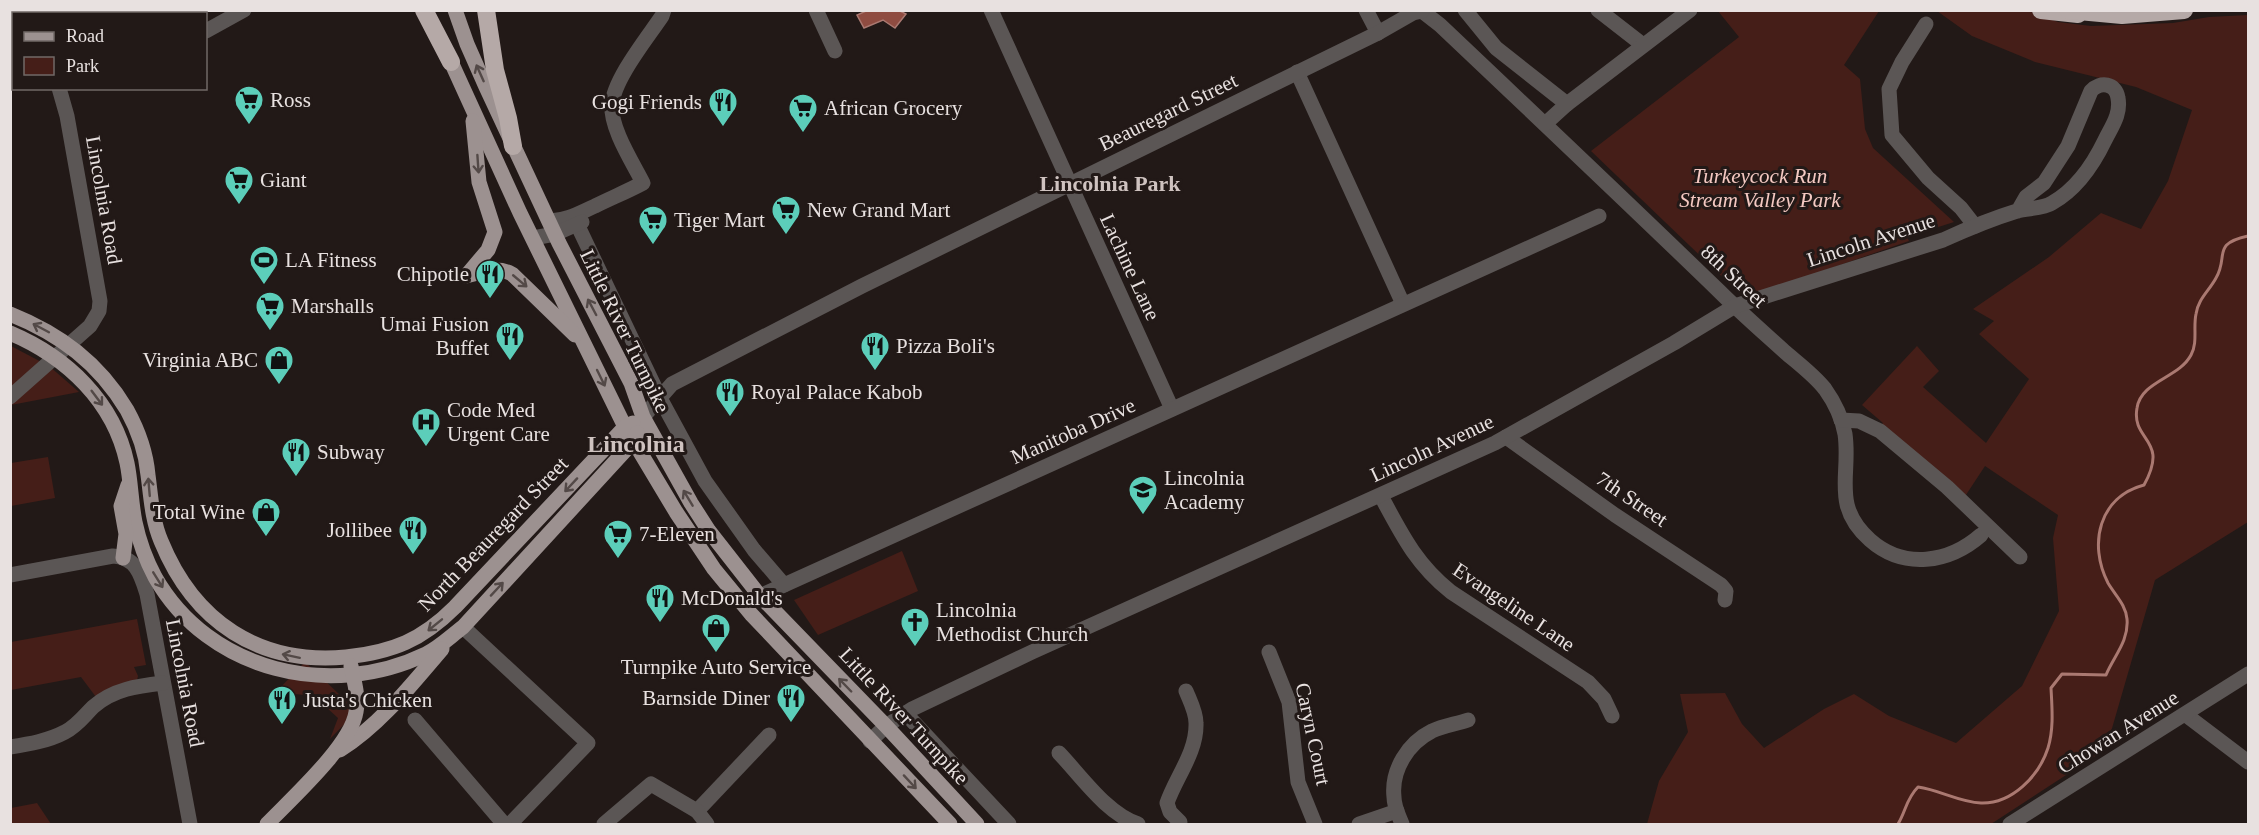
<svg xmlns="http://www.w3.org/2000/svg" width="2259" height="835" viewBox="0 0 2259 835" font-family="'Times New Roman',serif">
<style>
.green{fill:#451e18}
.water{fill:#8f4c41;stroke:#aa7971;stroke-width:1.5}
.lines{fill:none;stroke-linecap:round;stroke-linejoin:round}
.stream{stroke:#aa7971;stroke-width:3}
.minor{stroke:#5b5655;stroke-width:15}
.major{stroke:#9c9190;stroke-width:15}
.highway{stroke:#b5a9a7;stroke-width:18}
.oneway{stroke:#534947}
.labels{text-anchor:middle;stroke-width:6;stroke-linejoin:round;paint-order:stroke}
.poi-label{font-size:21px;fill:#e8e1e0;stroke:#221917;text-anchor:start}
.street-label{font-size:21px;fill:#e8e1e0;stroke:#221917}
.park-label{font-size:21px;font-style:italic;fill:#f4c9c2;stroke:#221917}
.neighbourhood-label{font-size:22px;font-weight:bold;fill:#cfc3c0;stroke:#221917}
.quarter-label{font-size:24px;font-weight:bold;fill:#cfc3c0;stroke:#221917}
</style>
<rect width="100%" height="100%" fill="#221917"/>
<g class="green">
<path d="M1718,11H1879L1844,65L1860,79L1865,129L1873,148L1954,222L1907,237L1909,241L1745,298L1738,292L1591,151L1739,37Z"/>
<path d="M1937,11H2029L2058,22L2091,26L2173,23L2209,17L2248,15V522L2155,580L2106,749L1991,824H1647L1659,781L1688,732L1680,694L1725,693L1742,724L1764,748L1824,709L1854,694L1889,716L1956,743L2022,686L2059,611L2053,538L2058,515L1985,466L1960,504L1878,428L1883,423L1862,405L1917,346L1939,371L1923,387L1986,443L2029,379L1979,334L1994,321L1973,309L2049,257L2101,213L2141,229L2168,181L2192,110L2136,87L2035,62L1972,36Z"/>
<path d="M11,346L49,366L79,392L11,405Z"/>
<path d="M48,457L55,498L11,506V463Z"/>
<path d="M902,551L918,591L818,635L794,600Z"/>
<path d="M137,619L146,665L134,667L138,676L137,680L96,697L81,677L11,690V642Z"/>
<path d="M305,662L357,711L330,739L338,718L314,696L276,692Z"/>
<path d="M37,803L51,824H11V808Z"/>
</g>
<path class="water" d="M866,11H900L906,14L895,28L883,20L864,28L857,15Z"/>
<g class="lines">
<path class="stream" d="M1898,824C1906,811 1906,799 1918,787C1940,790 1959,802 1981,803C2012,804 2039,776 2048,748C2054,728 2052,708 2051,688L2062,674L2106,675C2114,656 2129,641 2127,619C2126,605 2115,595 2108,583C2088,544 2099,497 2144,485C2170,438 2131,442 2137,408C2141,381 2179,378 2191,355C2198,342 2193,328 2196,314C2198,299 2209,291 2216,278C2229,256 2211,244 2248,236"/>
<g class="minor">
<path d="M43,10L44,14"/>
<path d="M816,10L835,51"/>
<path d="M991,10L1172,409"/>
<path d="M1366,10L1378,33"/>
<path d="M1465,10L1496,48L1567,104"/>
<path d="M1598,10L1643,45"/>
<path d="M1422,11L1440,25C1533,113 1626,201 1719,291C1740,312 1763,332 1785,352C1799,364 1814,375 1825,389C1835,403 1842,418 1845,434C1851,476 1831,505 1870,540C1904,570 1949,563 1981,535"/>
<path d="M1926,24L1902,62L1889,89L1892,135L1928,178L1961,208L1975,226"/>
<path d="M206,31L244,10"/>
<path d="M1297,72L1403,304"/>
<path d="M1545,124L1567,104L1690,10"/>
<path d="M550,221C568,220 579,213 595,206C611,198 626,192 643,183C633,163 610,128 612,105C613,80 648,37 662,16L664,10"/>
<path d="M577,224L660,398L705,481L754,550L784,585"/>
<path d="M533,238L555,234L582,222"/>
<path d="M10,397L90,326L99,311L100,301L67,116L59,88"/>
<path d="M643,417L672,384L862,286L1378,33L1413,13L1422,11"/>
<path d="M1841,420L1859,421L1880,431L1947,487L2020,557"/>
<path d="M1506,437L1615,515L1721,585L1726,591L1725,600"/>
<path d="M1381,496C1402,535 1416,564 1451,592L1588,682L1604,699L1612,716"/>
<path d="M10,575L113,556C136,557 141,575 147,594L190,824"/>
<path d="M760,596L1599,216"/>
<path d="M463,627L588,743L510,824"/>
<path d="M1269,652L1289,702L1298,782L1315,824"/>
<path d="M905,713L1009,824"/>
<path d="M2186,715L2248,762"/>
<path d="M415,720L504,824"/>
<path d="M870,741L886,726L912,709L1032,652L1495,443L1674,343L1735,306L1943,240C1967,229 1991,219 2017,211C2028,208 2043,209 2052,203C2077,189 2093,165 2105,140C2112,126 2121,114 2118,98C2116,83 2100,81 2091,91L2068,146L2044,183L2026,197L2018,211"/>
<path d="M10,747C29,744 48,741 65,732C77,726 84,716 93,707C113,689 138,686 163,683"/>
<path d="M1059,753C1081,776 1107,814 1138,824"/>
<path d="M697,811L769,735"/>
<path d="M604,824L651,784L697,811L707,824"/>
<path d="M1178,824L1180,822L1170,812L1167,803C1176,777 1197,752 1196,723C1196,712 1190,701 1186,691"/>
<path d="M1359,824L1397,811"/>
<path d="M1402,824C1399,816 1394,807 1394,797C1391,770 1408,743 1432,731C1443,726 1456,724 1468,720"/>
<path d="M2010,824L2248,674"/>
</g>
<g class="major">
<path d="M455,10L467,44L486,87L559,243L631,383L643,417L691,503L709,531L760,596L886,726L977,824"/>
<path d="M447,53L520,213L625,427L676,512L714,569L751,614L950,824"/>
<path d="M466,276L488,250L495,232L479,182L473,121"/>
<path d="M466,276C482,272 497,266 512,274L575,335"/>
<path d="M10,314C60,334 99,363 127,410C138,430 146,452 148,475C151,497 152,520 161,541C194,622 259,665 346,657C393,652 422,640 455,607L625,427L633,423"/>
<path d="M10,333C67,357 114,402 127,463C131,482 131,503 135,522C139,541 146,560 155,577C209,672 331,700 426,654C440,647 451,636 463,627L634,441L637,433"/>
<path d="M123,558L126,534L121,506L128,485"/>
<path d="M340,750C380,725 412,684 442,649"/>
<path d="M267,824C291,799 351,745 356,712C359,696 354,681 351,666"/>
</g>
<g class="highway">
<path d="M424,10L451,62"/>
<path d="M486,10L495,70L508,118L513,146"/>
<path d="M2041,10L2078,14"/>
<path d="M2068,10L2122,15L2184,10"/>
</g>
</g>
<defs><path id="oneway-shaft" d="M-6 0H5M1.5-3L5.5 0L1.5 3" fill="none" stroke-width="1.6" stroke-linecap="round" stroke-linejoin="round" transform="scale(1.5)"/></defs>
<g class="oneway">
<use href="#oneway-shaft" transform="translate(480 73) rotate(-114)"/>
<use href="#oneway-shaft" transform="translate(478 164) rotate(86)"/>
<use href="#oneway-shaft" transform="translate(520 281) rotate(40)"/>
<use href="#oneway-shaft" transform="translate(592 307) rotate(-118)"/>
<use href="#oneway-shaft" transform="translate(41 328) rotate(-152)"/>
<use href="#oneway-shaft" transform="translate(601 378) rotate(64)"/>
<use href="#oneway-shaft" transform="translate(97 398) rotate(53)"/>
<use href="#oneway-shaft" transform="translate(571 485) rotate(133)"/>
<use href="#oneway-shaft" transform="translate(149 487) rotate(-95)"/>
<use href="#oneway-shaft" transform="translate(688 498) rotate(-121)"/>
<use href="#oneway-shaft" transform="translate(158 580) rotate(58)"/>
<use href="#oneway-shaft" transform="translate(497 589) rotate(-47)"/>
<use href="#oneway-shaft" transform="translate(435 625) rotate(141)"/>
<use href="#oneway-shaft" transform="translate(291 656) rotate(-168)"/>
<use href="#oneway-shaft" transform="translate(845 685) rotate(-134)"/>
<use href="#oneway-shaft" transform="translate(910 782) rotate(47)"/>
</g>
<defs>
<g id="supermarket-pin" transform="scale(1.5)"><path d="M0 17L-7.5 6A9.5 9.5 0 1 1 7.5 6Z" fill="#5cceba" stroke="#221917"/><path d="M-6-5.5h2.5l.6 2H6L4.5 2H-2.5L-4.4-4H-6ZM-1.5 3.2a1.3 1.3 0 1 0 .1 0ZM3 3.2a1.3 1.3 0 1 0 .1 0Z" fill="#111"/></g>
<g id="restaurant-pin" transform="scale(1.5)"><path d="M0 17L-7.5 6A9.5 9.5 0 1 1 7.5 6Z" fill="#5cceba" stroke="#221917"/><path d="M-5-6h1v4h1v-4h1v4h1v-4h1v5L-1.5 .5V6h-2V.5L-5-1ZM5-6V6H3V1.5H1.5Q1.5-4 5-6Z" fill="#111"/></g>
<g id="stadium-pin" transform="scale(1.5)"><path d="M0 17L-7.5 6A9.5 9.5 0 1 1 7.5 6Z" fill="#5cceba" stroke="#221917"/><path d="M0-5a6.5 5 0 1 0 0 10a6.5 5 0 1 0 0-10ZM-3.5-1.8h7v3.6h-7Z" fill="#111"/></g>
<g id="shop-pin" transform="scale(1.5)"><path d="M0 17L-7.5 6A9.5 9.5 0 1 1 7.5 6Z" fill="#5cceba" stroke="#221917"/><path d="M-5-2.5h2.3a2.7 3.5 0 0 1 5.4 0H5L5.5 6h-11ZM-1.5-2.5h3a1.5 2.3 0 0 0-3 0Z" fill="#111"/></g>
<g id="hospital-pin" transform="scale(1.5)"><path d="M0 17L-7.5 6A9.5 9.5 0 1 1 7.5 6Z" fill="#5cceba" stroke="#221917"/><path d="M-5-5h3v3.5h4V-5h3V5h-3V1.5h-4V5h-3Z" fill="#111"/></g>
<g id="school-pin" transform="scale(1.5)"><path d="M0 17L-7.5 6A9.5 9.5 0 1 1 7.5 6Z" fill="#5cceba" stroke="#221917"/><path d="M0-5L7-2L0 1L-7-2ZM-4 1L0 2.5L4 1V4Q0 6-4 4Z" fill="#111"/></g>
<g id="church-pin" transform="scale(1.5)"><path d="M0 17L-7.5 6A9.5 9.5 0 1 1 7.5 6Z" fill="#5cceba" stroke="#221917"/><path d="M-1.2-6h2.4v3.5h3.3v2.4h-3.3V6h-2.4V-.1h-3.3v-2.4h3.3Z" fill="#111"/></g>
</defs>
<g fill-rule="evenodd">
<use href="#supermarket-pin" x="249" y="100"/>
<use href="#restaurant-pin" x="723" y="102"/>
<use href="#supermarket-pin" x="803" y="108"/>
<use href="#supermarket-pin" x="239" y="180"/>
<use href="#supermarket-pin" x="786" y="210"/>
<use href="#supermarket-pin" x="653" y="220"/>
<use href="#stadium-pin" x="264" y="260"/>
<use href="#restaurant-pin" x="490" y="274"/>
<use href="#supermarket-pin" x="270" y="306"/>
<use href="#restaurant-pin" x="510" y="336"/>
<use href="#restaurant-pin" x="875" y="346"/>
<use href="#shop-pin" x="279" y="360"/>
<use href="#restaurant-pin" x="730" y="392"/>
<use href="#hospital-pin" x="426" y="422"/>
<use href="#restaurant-pin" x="296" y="452"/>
<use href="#school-pin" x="1143" y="490"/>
<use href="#shop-pin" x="266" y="512"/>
<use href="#restaurant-pin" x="413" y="530"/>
<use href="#supermarket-pin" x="618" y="534"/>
<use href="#restaurant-pin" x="660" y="598"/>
<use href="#church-pin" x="915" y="622"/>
<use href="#shop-pin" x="716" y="628"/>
<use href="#restaurant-pin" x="791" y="698"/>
<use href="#restaurant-pin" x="282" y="700"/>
</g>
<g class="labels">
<g class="poi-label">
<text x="270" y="107">Ross</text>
<text x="702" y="109" text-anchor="end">Gogi Friends</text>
<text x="824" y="115">African Grocery</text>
<text x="260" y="187">Giant</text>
<text x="807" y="217">New Grand Mart</text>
<text x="674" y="227">Tiger Mart</text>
<text x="285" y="267">LA Fitness</text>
<text x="469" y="281" text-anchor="end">Chipotle</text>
<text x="291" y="313">Marshalls</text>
<text x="489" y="331" text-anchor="end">Umai Fusion<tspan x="489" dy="24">Buffet</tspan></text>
<text x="896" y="353">Pizza Boli's</text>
<text x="258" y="367" text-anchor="end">Virginia ABC</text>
<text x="751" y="399">Royal Palace Kabob</text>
<text x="447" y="417">Code Med<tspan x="447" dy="24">Urgent Care</tspan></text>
<text x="317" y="459">Subway</text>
<text x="1164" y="485">Lincolnia<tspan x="1164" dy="24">Academy</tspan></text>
<text x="245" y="519" text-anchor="end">Total Wine</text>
<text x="392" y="537" text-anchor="end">Jollibee</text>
<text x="639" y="541">7-Eleven</text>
<text x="681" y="605">McDonald's</text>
<text x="936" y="617">Lincolnia<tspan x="936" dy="24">Methodist Church</tspan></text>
<text x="716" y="674" text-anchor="middle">Turnpike Auto Service</text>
<text x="770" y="705" text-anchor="end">Barnside Diner</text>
<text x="303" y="707">Justa's Chicken</text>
</g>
<g class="street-label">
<text transform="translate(1168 112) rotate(-26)" y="7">Beauregard Street</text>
<text transform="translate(104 200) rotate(80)" y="7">Lincolnia Road</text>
<text transform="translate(1871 240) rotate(-18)" y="7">Lincoln Avenue</text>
<text transform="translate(1130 267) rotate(65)" y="7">Lachine Lane</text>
<text transform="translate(1734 276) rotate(43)" y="7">8th Street</text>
<text transform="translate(625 331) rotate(64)" y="7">Little River Turnpike</text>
<text transform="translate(1073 431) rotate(-24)" y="7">Manitoba Drive</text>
<text transform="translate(1432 448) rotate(-25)" y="7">Lincoln Avenue</text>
<text transform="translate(1632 499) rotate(34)" y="7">7th Street</text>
<text transform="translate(493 534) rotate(-46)" y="7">North Beauregard Street</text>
<text transform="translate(1514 607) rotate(34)" y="7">Evangeline Lane</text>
<text transform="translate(185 683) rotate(79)" y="7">Lincolnia Road</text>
<text transform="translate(904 716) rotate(47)" y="7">Little River Turnpike</text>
<text transform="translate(2118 732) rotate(-32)" y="7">Chowan Avenue</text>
<text transform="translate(1313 734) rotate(78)" y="7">Caryn Court</text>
</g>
<g class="park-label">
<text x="1760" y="183">Turkeycock Run<tspan x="1760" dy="24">Stream Valley Park</tspan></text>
</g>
<g class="neighbourhood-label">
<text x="1110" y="191">Lincolnia Park</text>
</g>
<g class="quarter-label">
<text x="636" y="452">Lincolnia</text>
</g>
</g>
<rect width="2259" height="835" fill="none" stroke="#e8e1e0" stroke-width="24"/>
<rect x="12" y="12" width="195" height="78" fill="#221917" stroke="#716967" stroke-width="1.5"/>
<rect x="24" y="32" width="30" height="9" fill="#9c9190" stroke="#716967" stroke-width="1.5"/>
<text x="66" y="42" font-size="18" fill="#e8e1e0">Road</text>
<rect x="24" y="57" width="30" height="18" fill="#451e18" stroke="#716967" stroke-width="1.5"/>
<text x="66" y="72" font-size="18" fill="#e8e1e0">Park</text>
</svg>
